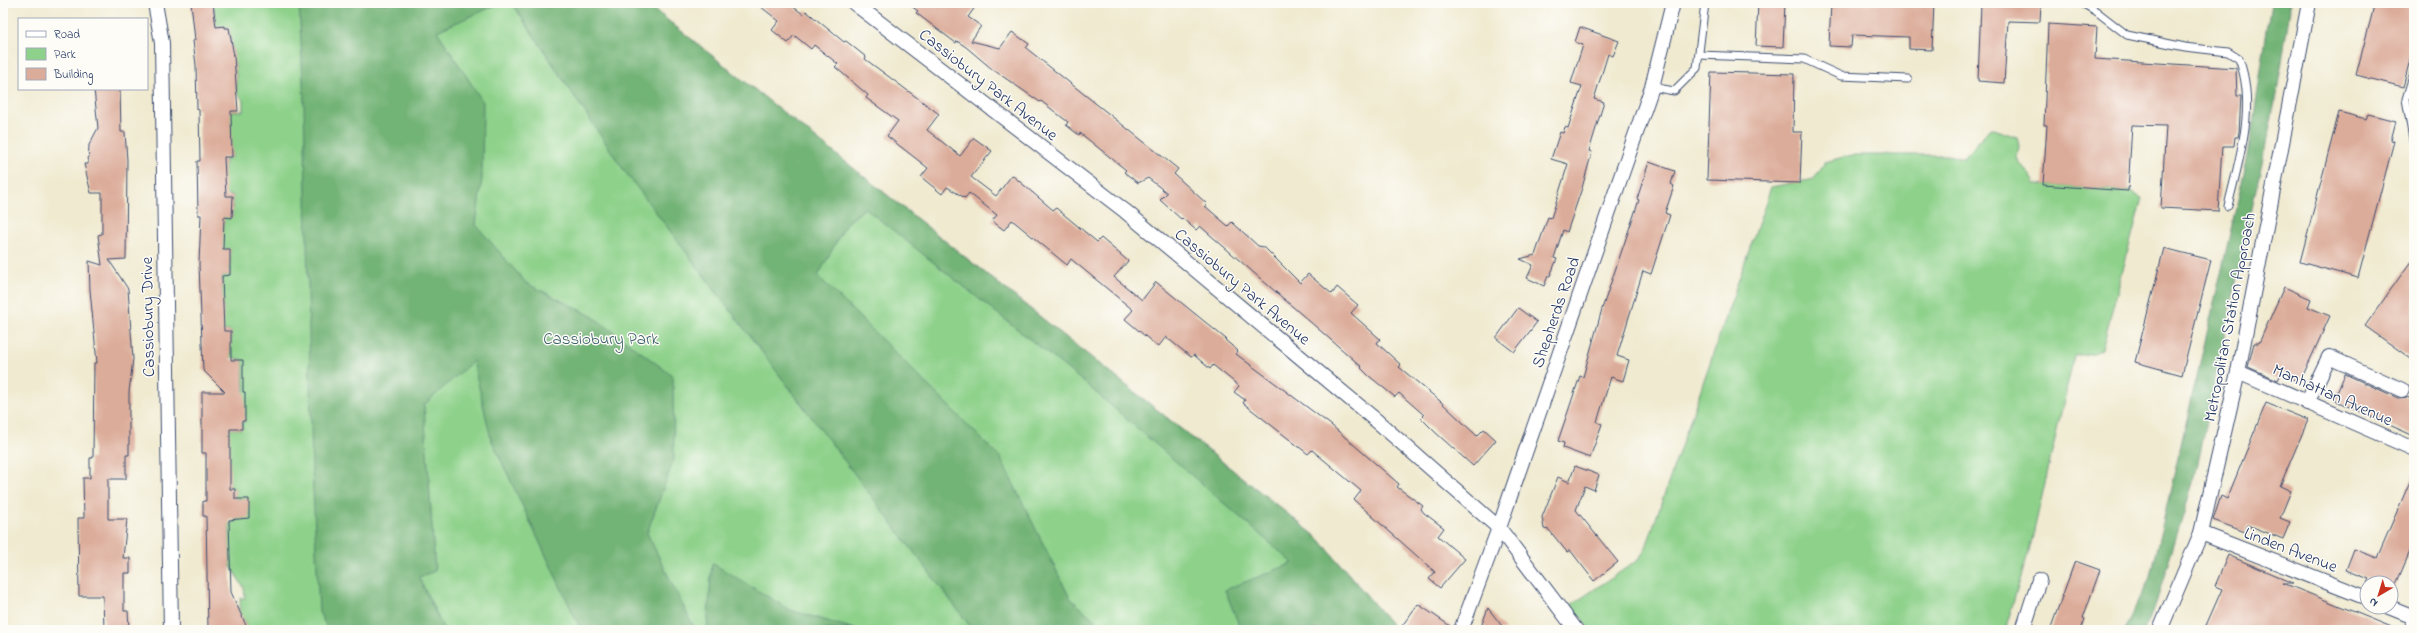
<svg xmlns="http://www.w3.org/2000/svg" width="2417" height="633" viewBox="0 0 2417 633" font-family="'Indie Flower',sans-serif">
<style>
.green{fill:#8dd18a;stroke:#548074}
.forest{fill:#72b376;stroke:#46716a}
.building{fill:#dcac9a}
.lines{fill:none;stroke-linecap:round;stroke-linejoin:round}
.service-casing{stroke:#3b4b6f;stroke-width:9}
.minor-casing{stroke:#3b4b6f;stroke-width:16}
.service{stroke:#fff;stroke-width:7}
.minor{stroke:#fff;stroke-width:14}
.labels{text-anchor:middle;stroke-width:3;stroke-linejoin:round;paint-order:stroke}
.street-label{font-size:17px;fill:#1b2f5e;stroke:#fdfcf7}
.park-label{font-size:17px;fill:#3d606b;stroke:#fdfcf7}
</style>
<rect width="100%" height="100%" fill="#fdfcf7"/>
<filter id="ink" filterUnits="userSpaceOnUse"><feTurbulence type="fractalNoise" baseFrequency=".025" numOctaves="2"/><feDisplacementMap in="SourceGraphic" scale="8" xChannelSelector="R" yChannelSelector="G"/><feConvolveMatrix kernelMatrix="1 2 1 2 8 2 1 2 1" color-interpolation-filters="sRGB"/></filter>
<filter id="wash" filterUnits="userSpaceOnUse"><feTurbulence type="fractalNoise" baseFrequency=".012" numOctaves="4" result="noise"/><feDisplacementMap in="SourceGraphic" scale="16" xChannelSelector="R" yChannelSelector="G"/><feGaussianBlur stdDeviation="0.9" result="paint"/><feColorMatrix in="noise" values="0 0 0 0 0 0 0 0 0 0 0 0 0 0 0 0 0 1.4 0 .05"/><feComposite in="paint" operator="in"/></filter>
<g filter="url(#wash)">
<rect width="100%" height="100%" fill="#f0ead0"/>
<g class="green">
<path d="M213,3H646L1318,538L1396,630H248L243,618L227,623V610L240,609V598H245L244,588L230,565L229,524L240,518H249L248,499H235V489L230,487L227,429H242V423L245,421L243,360L227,356L231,344V331H217L223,311L222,276L230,275V249H222L224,217H232L233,196L223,193L225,160L232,157L229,111H243V100L237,93L235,62L226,59L234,56L229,28L216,25Z"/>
<path d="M1990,128L2017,137L2019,146L2017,157C2021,167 2032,175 2035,184L2128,191L2142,198L2102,349L2094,353L2074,356L2031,544L2005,630H1590L1571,605L1638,560L1645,550L1771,187L1814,179L1825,162L1851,155H1948L1964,158Z"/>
</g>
<g class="forest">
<path d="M299,3H501L437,31L483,102L482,178L476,225L526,283L592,316L673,376L674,459L647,533L695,630H581L491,439L473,361L424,405L435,571L419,577L444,630H328L319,612L312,469L304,103Z"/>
<path d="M512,3H646L1318,538L1396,630H1241L1225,590L1293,563L1086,384L865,208L846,224L818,276L1000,457L1070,598L1106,630H973L623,169Z"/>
<path d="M2271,3H2291L2277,93L2192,486L2153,612L2144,630H2124L2149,579L2164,518L2248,156Z"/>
<path d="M712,563L790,610L858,630H707Z"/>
</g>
<g id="blocks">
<g class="building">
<path d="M191,3H213L216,27L225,26V28H229L234,56L238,111H231L232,157H224L226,196H233L232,218L224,217L223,249H230V275L222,276L224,331H231V360H243V392H245V421H242V429H230V489H235V499H249V518L229,520L231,592L248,630H208L206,516H203V501H206V453H202V392H225L203,370L199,264L201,215H198L197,161H200L199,110L197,109L196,65L193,41L195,40Z"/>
<path d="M756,3H788L803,14L806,11L844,42L846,41L866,57L865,59L939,114L927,130L960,156L974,138L992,151L971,177L996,196L1012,175L1053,210L1056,208L1097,242L1101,238L1128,261L1114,277L1142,300L1156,282L1226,339L1225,340L1238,351L1236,354L1331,425L1399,484L1397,487L1423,506L1421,509L1424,513L1444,528L1438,536L1465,559L1440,588L1429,579L1435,572L1354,500L1361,491L1312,450L1308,454L1243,403L1245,400L1234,392L1239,386L1213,365L1210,369L1194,355L1191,357L1166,337L1158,347L1125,319L1133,310L1071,259L1067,265L1012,220L1004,230L992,221L997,215L969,193L965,198L947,187L942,194L921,177L928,168L887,136L898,121L866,98L868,95L835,67L838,64L814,45L811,49L794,35L788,43L772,30L779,21Z"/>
<path d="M907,3H978L968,17L981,26L971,41L1000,48L1012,32L1029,44L1026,48L1178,169L1174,174L1207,204L1205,206L1228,226L1232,222L1258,246L1264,247L1300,283L1308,274L1332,294L1337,287L1358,305L1351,313L1380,339L1377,343L1401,365L1399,367L1440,401L1477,436L1484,429L1496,440L1473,466L1436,433L1421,418L1424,415L1399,393L1395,397L1369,376L1361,368L1362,367L1200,226L1196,230L1182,218L1181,219L1160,200L1167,193L1148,178L1138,183L1124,172L1126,170L1080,133L1079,135L1066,125L1068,122L1041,101L1040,102L992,69L966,47L957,41L956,43L916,13L918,11Z"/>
<path d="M1758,3H1785L1783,47L1756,46Z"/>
<path d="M1831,3H1934L1932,50L1909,49V37L1852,35L1851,47L1829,46Z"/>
<path d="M1981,3H2041L2040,22L2008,21L2004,83L1978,81Z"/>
<path d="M2375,3H2414V44L2403,87L2356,75Z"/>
<path d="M2048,24L2097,27L2095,59L2236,68L2237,96H2241L2239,132L2238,137H2235L2234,146H2222L2218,211L2161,208L2166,126L2132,125L2128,191L2043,185L2047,125H2044Z"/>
<path d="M1580,27L1619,41L1613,56L1608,54L1594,99L1604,102L1589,151L1592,152L1582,188L1567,232L1563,230L1554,258L1557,259L1550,276H1548L1544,286L1527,278L1533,265L1520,259L1535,255L1548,217L1551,218L1568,164L1551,159L1560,132L1563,133L1565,127L1568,128L1582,86L1571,83L1583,45L1575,42Z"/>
<path d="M1711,72L1794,74L1793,132H1802L1800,183L1707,180Z"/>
<path d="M94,89H120L121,132H125L127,160L126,259L109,260L128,289L133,359L129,392V455H126V479H108V519H127L123,558H130V573H124V611H128L129,630H104L103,596H79L78,518H84L83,478H90V458H93L94,363H97L90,290L89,261L102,265L98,235L102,234V193H91L84,164H88L89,145L98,128Z"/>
<path d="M2339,112L2366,119L2368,114L2396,121L2391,140L2394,141L2358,278L2300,262Z"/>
<path d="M1649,162L1675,171L1671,184L1674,186L1665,213L1670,215L1651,274L1643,271L1617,356L1629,360L1623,381L1611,377L1597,422L1602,424L1590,458L1563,448L1564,443L1558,441L1580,376L1583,377L1602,309L1639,200L1637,199Z"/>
<path d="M2164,248L2211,260L2182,375L2135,362Z"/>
<path d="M2414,257V361L2365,326Z"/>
<path d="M2284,287L2311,299L2308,307L2330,316L2300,382L2281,374L2278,380L2248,367L2254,343H2259Z"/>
<path d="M1518,308L1537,322L1514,352L1496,338Z"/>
<path d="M2345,374L2398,398L2407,397L2414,400V436L2334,400Z"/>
<path d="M2266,403L2308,420L2280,486L2291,491L2280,518L2290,522L2283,539L2248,525L2245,532L2213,520L2221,496L2227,499Z"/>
<path d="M1575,466L1599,475L1594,490L1585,486L1576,510L1618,562L1594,581L1570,550L1567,552L1549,530L1544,529L1542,517L1558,477L1569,482Z"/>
<path d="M2414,472V542L2391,596V583H2367L2369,579L2346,570L2354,549L2377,558Z"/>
<path d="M2228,555L2293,583H2283L2399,630H2204L2222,589L2215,586Z"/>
<path d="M2075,561L2100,570L2083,618L2085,619L2081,630H2050Z"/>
<path d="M1418,604L1453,628V630H1399Z"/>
<path d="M1488,608L1505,630H1488L1482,624Z"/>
</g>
</g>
</g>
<g filter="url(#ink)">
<use href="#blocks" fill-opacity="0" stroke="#3b4b6f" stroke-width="1"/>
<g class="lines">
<g class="service-casing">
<g id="service">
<path d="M2082,3L2096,11L2127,35L2185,47L2228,52L2239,59C2257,106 2239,159 2228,206"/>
<path d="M1699,55L1804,59L1841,76L1908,79"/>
<path d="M2414,73L2406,99L2414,145"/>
<path d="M1652,87L1674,91L1697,68L1705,3"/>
</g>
</g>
<g class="minor-casing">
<g id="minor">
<path d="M155,3L162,43L171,630"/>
<path d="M854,3L1125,211L1378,422L1499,528L1576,630"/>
<path d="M2238,372L2414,449"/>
<path d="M2307,403L2329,357L2402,390"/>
<path d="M2201,533L2367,598"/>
<path d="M2389,607L2414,617"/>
<path d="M1461,630L1499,528L1652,87L1673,3"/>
<path d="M2023,630L2039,580"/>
<path d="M2160,630L2201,533L2238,372L2309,3"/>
<path d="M2411,630L2414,623"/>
</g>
</g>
<use href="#service" class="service"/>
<use href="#minor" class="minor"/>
</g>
</g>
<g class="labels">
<g class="street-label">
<text transform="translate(989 84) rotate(38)" y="6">Cassiobury Park Avenue</text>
<text transform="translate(1243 286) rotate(40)" y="6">Cassiobury Park Avenue</text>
<text transform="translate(1555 312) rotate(-71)" y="6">Shepherds Road</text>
<text transform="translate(147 317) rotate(-91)" y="6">Cassiobury Drive</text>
<text transform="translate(2229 317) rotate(-79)" y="6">Metropolitan Station Approach</text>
<text transform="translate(2333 394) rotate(24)" y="6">Manhattan Avenue</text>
<text transform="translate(2291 549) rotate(21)" y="6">Linden Avenue</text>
</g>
<g class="park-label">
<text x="601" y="344">Cassiobury Park</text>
</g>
</g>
<rect width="2417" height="633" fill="none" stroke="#fdfcf7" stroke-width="16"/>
<rect x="18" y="18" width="130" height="72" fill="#fdfcf7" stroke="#a3aaba"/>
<rect x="26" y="31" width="20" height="6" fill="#ffffff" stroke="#a3aaba"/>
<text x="54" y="38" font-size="12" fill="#1b2f5e">Road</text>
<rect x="26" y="48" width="20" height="12" fill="#8dd18a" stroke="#a3aaba"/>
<text x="54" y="58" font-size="12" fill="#1b2f5e">Park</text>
<rect x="26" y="68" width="20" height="12" fill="#dcac9a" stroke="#a3aaba"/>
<text x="54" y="78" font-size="12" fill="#1b2f5e">Building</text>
<g transform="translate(2379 595) rotate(218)"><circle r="19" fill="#fdfcf7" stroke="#a3aaba"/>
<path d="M0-3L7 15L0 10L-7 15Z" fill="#c8321e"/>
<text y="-6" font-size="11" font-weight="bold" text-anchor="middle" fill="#1b2f5e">N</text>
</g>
</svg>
